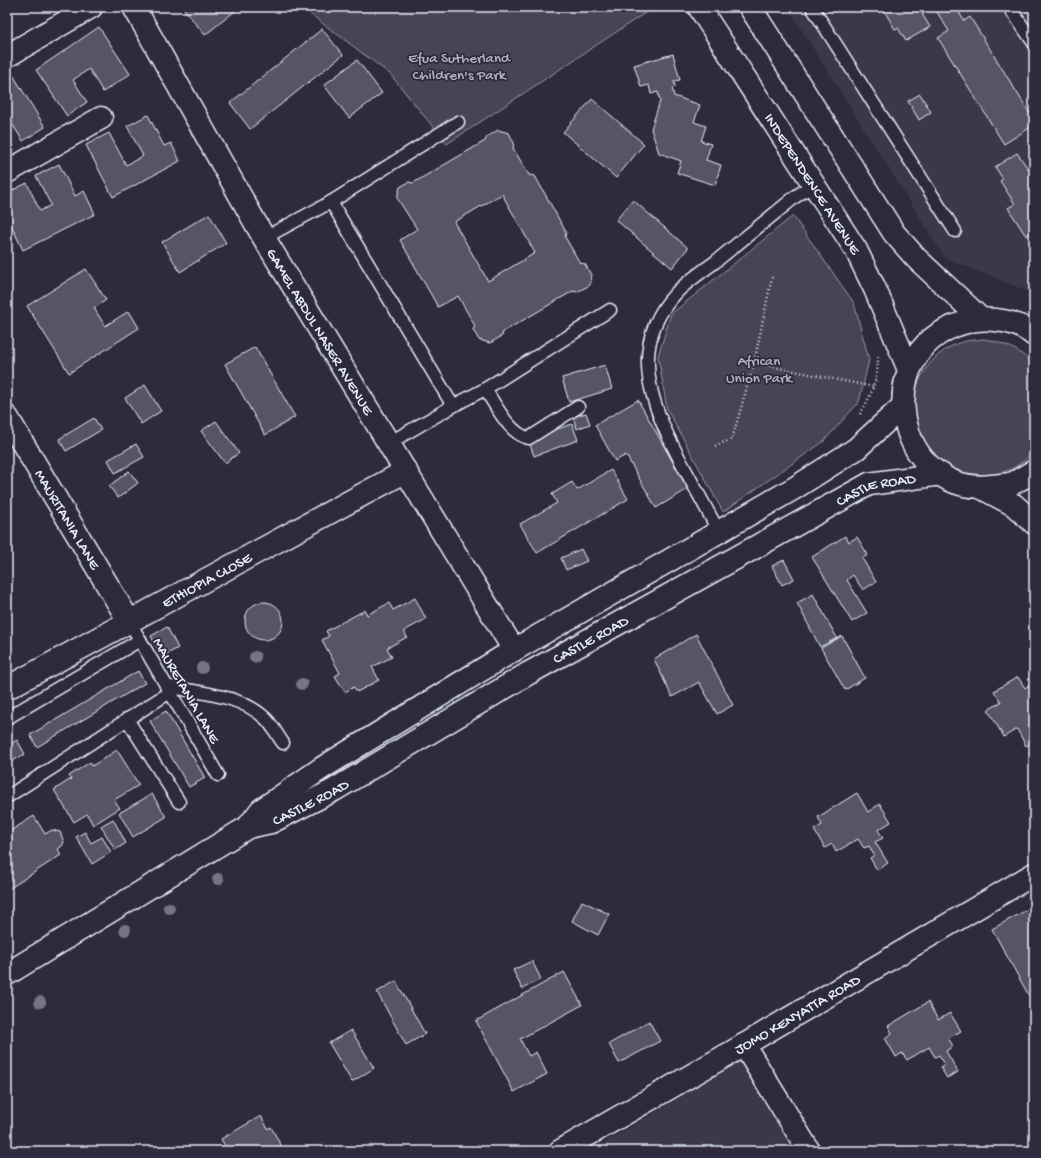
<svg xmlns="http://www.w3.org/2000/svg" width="1041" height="1158" viewBox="0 0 1041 1158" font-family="'Gochi Hand',sans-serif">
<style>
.built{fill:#3b3749}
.green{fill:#464455;stroke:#979aa6}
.building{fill:#575565;stroke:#e8f1f8;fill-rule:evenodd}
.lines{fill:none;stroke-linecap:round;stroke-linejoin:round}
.lane-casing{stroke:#e8f1f8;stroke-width:15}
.street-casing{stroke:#e8f1f8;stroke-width:25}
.secondary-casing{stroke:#e8f1f8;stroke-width:25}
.primary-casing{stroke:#e8f1f8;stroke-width:25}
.path{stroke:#e8f1f8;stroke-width:2.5;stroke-dasharray:1 3;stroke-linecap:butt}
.lane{stroke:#2f2a3d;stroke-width:12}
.street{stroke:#2f2a3d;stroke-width:22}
.secondary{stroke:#2f2a3d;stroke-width:22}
.primary{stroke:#2f2a3d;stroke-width:22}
.tree{fill:#757684}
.labels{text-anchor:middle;stroke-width:3.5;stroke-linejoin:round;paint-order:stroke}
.park-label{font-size:15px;fill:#afb4bf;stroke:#2f2a3d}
.street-label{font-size:15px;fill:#e8f1f8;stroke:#2f2a3d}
</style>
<rect width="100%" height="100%" fill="#2f2a3d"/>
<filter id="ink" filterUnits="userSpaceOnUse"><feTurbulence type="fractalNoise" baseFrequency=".025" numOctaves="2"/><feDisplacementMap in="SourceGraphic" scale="8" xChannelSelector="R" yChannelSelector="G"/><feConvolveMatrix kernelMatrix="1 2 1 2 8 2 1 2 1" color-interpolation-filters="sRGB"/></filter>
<g filter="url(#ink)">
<g class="built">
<path d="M787,7H1034V294L945,258Z"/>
<path d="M742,1060L794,1151H590Z"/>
</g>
<g class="green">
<path d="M301,7H654L447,144L390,74Z"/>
<path d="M793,216L854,303L869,360L859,402L823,442L723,512L667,409L658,356L671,314Z"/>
<path d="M984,339C1005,343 1019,349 1034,365V450C1008,485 953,483 926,449C922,443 921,433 919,426C917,420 913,412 913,405C915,377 935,350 962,342C969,340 977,340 984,339Z"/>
</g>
<g class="building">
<path d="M185,7H240L205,35L184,9Z"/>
<path d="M873,7H923L922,8L925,13L922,14L930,27L906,41L898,28L895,29L882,7L876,11Z"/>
<path d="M938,7H956L964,21L970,17L1034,120V125L1004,144L938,38L949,31L935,9Z"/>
<path d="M99,27L130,74L103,92L89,69L73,80L87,102L67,116L36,70Z"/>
<path d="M322,29L343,55L250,129L230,103Z"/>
<path d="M673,54L680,80L674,81L675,87L672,88L674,96L700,105L694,122L706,126L701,141L711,144L706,160L721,165L715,185L677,173L681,161L659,153L651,129L660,101L658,92L651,94L649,85L641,87L634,65Z"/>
<path d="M357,60L382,93L349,118L324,85Z"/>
<path d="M13,75L45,127L23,141L7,116V79Z"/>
<path d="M920,94L931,112L919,120L908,101Z"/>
<path d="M592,99L644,144L616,178L563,132Z"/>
<path d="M148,115L164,146L171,143L180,161L113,197L86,145L109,133L126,165L143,156L127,126Z"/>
<path d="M498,130L509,133L514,143L513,148L529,175L535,176L566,232L565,237L580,263L585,264L591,275L590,285L577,292L573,291L503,332L502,336L490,343L479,340L473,330L475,326L458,296L438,307L400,240L417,229L397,198L400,187L409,182L413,183L485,141L487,137ZM502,194L535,253L488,281L454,222Z"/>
<path d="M7,136L14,147L7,151Z"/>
<path d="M1017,153L1034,177V235L1032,232L1026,236L1008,208L1015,204L1000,181L1003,179L995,167Z"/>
<path d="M59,164L75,196L84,191L95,214L23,250L7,217V193L27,183L40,211L51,205L36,176Z"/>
<path d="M633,200L688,248L672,268L616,220Z"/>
<path d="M209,214L226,243L180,272L162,242Z"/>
<path d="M86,269L106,300L94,308L105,326L129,311L139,328L69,373L27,306Z"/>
<path d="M255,347L295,417L265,435L225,364Z"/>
<path d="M605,365L612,389L569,402L562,378Z"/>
<path d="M145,385L161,411L141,424L125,398Z"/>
<path d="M638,400L688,489L656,508L626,455L615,461L595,425Z"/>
<path d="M586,413L590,424L577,429L573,417Z"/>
<path d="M94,418L101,430L66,451L59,439Z"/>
<path d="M216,421L239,453L225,463L201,431Z"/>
<path d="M572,424L578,440L534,456L528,439Z"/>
<path d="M136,444L144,457L115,473L108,460Z"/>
<path d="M611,470L628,499L537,553L520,524L557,503L552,494L572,482L577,490Z"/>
<path d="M129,471L138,483L118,498L109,486Z"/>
<path d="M845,536L849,542L857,537L868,555L862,558L876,582L863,590L853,575L847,580L867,613L852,622L812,557Z"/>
<path d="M581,549L587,561L566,570L561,558Z"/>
<path d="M784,560L794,579L782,585L772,566Z"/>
<path d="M813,594L837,638L820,647L797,603Z"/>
<path d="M415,598L426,619L404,631L407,637L387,648L392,657L372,667L379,680L357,692L354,687L345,692L335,676L340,673L322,640L329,636L326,631L365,610L367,615L389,603L393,610Z"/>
<circle cx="264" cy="621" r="19"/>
<path d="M167,627L178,648L162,657L151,636Z"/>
<path d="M696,634L733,705L717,714L699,682L672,697L654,659Z"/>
<path d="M842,636L865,678L845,690L821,648Z"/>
<path d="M138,671L145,683L37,747L30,735Z"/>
<path d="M1018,677L1025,688L1034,682V741L1026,746L1017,729L1004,737L988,710L1001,702L994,691Z"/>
<path d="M166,711L205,778L189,787L150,721Z"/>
<path d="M17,740L25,754L7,764V746Z"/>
<path d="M117,750L139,785L114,800L120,808L93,825L87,814L74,822L54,790L71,779L69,776L90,762L92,766Z"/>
<path d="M857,793L868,812L880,804L891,822L878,830L883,838L875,842L888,863L877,870L870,858L874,855L869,846L864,848L858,839L836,852L832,844L825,848L814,830L822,825L818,817Z"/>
<path d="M152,794L166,817L133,837L119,813Z"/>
<path d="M34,816L45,834L52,830L60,832L64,842L62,846L58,849L61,855L7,890V833Z"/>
<path d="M113,819L126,843L115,850L101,826Z"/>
<path d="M85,832L91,843L102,837L111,852L92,864L76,837Z"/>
<path d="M582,901L609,914L598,935L572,921Z"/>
<path d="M1034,906V1005L992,929Z"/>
<path d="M532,961L541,979L522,989L513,970Z"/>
<path d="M564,972L582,1005L520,1039L529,1056L536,1052L547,1074L514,1092L476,1021Z"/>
<path d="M396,981L425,1034L406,1045L377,992Z"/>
<path d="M928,1002L938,1020L950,1013L961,1031L948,1038L953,1046L946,1051L958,1072L947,1078L940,1067L945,1064L939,1055L935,1057L929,1047L907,1060L902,1053L896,1057L885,1038L892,1033L888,1026Z"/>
<path d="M649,1021L660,1041L619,1063L609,1044Z"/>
<path d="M351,1030L374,1068L352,1082L329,1043Z"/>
<path d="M261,1116L268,1129L271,1127L284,1151H228L221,1139Z"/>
</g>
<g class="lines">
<g class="lane-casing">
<g id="lane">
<path d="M812,7L955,231"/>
<path d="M1009,7L1034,43"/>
<path d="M331,202L453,406L389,443"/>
<path d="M264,238L331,202L458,122"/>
<path d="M485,389C495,404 510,435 529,438L578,407"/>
<path d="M453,406L485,389L610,310"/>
<path d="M719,532C708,512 698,493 687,473C656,416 622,349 677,292C688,281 703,271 715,262C742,240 769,218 795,197L814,184"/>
<path d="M129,621L218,775"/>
<path d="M166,686C199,693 239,694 265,718C272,724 277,735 283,743"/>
<path d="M7,718L140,640"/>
<path d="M127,719L179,802"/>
<path d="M7,797L170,692"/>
</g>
</g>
<g class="street-casing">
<g id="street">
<path id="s1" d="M134,7L264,238L514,650"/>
<path d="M7,56L91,7"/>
<path d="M7,172L101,118"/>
<path id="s2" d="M7,417L129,621"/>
<path id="s3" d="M7,688L406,471"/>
<path d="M744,1045L809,1151"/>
<path id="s4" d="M560,1151L744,1045L1034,874"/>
</g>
</g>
<g class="secondary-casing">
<g id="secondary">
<path d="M248,827L261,810L322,768L514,650L793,489L856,449L902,407"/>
<path id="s5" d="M7,974L248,827L271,822L334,790L529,673L869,484L941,474"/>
</g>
</g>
<g class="primary-casing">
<g id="primary">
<path id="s6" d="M699,7L856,250L875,289L909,370"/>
<path d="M750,7L894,233L916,258L981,319"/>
<path d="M1034,335C1018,321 992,317 971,321C864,344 894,498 992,486C999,485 1007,485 1013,483C1020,480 1027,475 1034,471"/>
<path d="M980,487L1014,505L1034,523"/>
</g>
</g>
<g class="path">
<path d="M674,7L677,12"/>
<path d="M754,363L874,387"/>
<path d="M860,414C872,395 878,378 878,357"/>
<path d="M715,446L732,439L754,363L772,277"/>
</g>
<use href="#lane" class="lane"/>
<use href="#street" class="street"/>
<use href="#secondary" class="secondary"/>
<use href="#primary" class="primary"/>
</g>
<g class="tree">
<circle cx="255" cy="657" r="6"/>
<circle cx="202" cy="668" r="6"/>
<circle cx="302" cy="684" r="6"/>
<circle cx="218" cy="879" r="6"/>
<circle cx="169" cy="908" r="6"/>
<circle cx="125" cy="930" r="6"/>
<circle cx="40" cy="1002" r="6"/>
</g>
</g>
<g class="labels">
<g class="park-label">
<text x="459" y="62">Efua Sutherland<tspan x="459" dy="17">Children's Park</tspan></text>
<text x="759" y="365">African<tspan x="759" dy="17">Union Park</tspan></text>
</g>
<g class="street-label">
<text dy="5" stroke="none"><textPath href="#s6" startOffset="210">INDEPENDENCE AVENUE</textPath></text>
<text dy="5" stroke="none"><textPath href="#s1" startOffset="374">GAMEL ABDUL NASER AVENUE</textPath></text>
<text dy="5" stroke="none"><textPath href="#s5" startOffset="998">CASTLE ROAD</textPath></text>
<text dy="5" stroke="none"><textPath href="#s2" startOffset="119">MAURITANIA LANE</textPath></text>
<text dy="5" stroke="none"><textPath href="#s3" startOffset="227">ETHIOPIA CLOSE</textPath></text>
<text dy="5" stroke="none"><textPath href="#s5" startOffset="674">CASTLE ROAD</textPath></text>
<text transform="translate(187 690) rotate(60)" y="5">MAURETANIA LANE</text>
<text dy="5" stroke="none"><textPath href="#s5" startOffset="350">CASTLE ROAD</textPath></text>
<text dy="5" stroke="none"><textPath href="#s4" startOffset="274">JOMO KENYATTA ROAD</textPath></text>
</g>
</g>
<rect width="1041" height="1158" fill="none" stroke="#2f2a3d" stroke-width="24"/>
<rect x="12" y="12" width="1017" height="1134" fill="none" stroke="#e8f1f8" stroke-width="1.5" filter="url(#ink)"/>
</svg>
